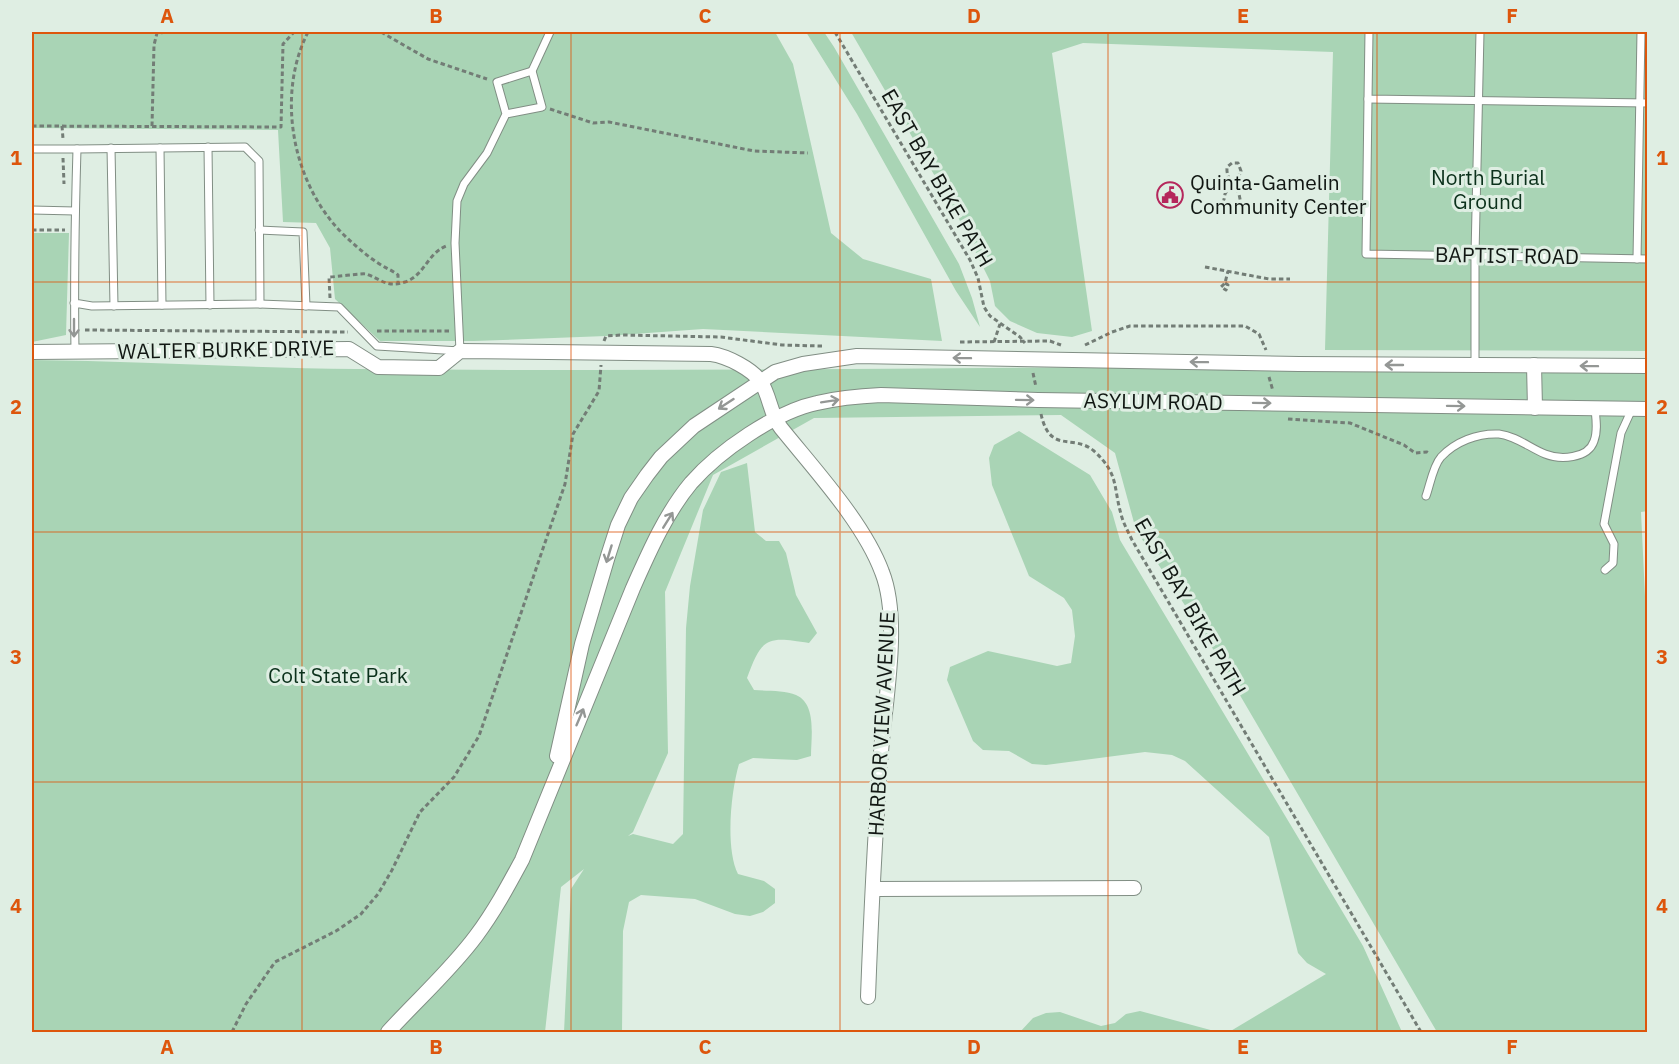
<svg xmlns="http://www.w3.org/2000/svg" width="1679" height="1064" viewBox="0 0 1679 1064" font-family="'IBM Plex Sans',sans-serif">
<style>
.green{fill:#a9d4b5}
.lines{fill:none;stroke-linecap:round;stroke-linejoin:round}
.service-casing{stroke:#818e84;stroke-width:9}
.minor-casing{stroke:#818e84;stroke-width:16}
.path{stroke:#737d76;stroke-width:3;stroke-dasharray:4.5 3;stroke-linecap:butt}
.service{stroke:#fff;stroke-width:7}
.minor{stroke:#fff;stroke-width:14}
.oneway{stroke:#949795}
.grid{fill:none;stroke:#dd560c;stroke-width:1.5;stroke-opacity:0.55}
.labels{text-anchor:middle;stroke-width:6;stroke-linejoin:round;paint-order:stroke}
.street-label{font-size:21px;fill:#111713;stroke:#dfeee3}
.park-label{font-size:21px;fill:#0b311b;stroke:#dfeee3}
.poi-label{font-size:21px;fill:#111713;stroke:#dfeee3;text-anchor:start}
.neatline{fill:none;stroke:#dd560c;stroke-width:2}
.grid-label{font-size:20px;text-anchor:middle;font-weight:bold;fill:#dd560c}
</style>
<rect width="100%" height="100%" fill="#dfeee3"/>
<g class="green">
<path d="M32,32H775L793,64L831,233L863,259L931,279L942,341L703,329L606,336L474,341H380L335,299L330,248L316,223L283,222L278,130L32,128Z"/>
<path d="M806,32H824L834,47L959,264L972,298L980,327L956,291L857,114Z"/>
<path d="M851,32H1647V351L1325,350L1333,52L1083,43L1052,53L1092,331L1072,337L1037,333L1010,321L995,306L990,281L954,209Z"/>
<path d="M32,233H69L66,335L32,342Z"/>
<path d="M32,360C140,361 248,368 356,369C787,373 1217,364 1647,363L1648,511L1641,512L1648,659L1647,1032H1437L1210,644L1136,530L1115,453L1061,415L814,418L713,475L665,592L668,753L633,832L628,836L633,834L673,844L683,834L686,628L690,586L703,510L721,472L747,463L755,532L766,541H779L786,553L796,595L817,633L809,643C767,636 762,637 747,678L754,690C766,691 785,690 796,695C817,704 811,737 811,756L797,760L753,758L739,764C731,791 725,848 738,874L764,881L775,889V903L763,912L750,916L735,914L695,899L641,895L629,902L623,931L622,1032H564L571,889L584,869L561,887L545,1032H32Z"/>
<path d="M1019,431L1090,475L1112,512L1120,540L1363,946L1402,1032H1229L1326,974L1307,963L1298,953L1269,837L1185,761L1172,755L1145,752L1046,765L1032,764L1009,751L983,750L973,741L947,680L950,667L988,651L1057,666L1071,663L1075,636L1072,610L1064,598L1029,576L992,485L989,458L994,445Z"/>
<path d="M1140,1011L1218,1032H1020L1033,1018L1046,1013L1060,1012L1101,1026L1115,1023L1126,1014Z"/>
</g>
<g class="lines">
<g class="service-casing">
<g id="service">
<path d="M1369,32L1368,99L1648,103"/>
<path d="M532,71L550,32"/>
<path d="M1368,99L1366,254L1648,259"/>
<path d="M208,147L210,305"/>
<path d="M111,148L114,306"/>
<path d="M160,148L162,305"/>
<path d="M32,149H77"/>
<path d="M32,210L75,211"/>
<path d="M259,230L303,232L306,306"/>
<path d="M1637,259L1641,32"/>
<path d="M74,303L92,306L260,304L259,161L245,147L77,149C75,217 74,285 75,353"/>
<path d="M260,304L339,307L377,346L460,351L455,243L457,201L464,184L487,153L506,114L497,82L532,71L542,107L506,114"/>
<path d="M1475,365V255L1480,32"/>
<path d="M1426,496C1430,485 1433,466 1441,457C1455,442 1477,433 1499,434C1516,436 1530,448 1545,454C1560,460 1588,459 1594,441C1598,431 1596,419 1595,409"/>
<path d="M1605,570L1613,563L1614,544L1604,524L1621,433L1632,409"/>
</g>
</g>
<g class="minor-casing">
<g id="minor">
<path d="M32,352L349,349L378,367L439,368L460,351L711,354C727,356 752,369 761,382C770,396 770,414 781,428C814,469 864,523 882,572C901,620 885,700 881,752C875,833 871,915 868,997"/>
<path d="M1534,365L1535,408"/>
<path d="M557,756L582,644L608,556L618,525L631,498L647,475L661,457L694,426L775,372L803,364L857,356L1299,364L1648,366"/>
<path d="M874,889L1134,888"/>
<path d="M388,1032C417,1000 450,971 476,936C494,912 508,886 522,860L633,588C649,552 666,513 691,483C719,451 775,412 817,403C838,398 860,396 881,395L1038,400L1648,409"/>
</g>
</g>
<g class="path">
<path d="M308,32C275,97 293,187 346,237C356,246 367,256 378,263C385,268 392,270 398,275V283"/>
<path d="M381,32L428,59L487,79"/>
<path d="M835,32L970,260L978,278L984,307L990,316L1020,337L1025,343"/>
<path d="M550,109L593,123L609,122L754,151L808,153"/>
<path d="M32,126L281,127L283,44L294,32"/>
<path d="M62,126L63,139"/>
<path d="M152,126L154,45L157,33L170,32"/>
<path d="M63,158L64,184"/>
<path d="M1222,210L1225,194L1231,184H1232L1238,179L1241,171L1238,163H1232L1227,167C1226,179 1234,184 1239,194C1240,199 1241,204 1242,209"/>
<path d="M32,230H65"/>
<path d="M1205,267L1269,279H1290"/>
<path d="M1225,283L1228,285L1226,290L1221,287L1225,283L1228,271"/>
<path d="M330,298L329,277C336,277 362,273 366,274C381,279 386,288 405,282C424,276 427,254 446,246"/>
<path d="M85,330L348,332"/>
<path d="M377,331H449"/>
<path d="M604,341L606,336L622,335L721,337L782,345L822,346"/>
<path d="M960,342L1050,341L1061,345"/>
<path d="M994,342L1000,324"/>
<path d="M1085,345L1112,332L1130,326H1245L1259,334L1266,350"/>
<path d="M1033,373L1036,387"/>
<path d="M1269,377L1273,391"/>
<path d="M1041,414C1050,455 1073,433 1094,451C1119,474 1113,486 1121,514C1123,523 1128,531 1132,540L1421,1032"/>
<path d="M1288,419L1350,423L1404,445L1415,453L1427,452L1430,454"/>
<path d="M232,1032L246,1004L275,962L336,931L361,914L378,894L392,870L420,812L454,777L479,736L565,484L573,434L599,391L601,365"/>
</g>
<use href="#service" class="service"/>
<use href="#minor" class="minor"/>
</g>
<defs><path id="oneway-shaft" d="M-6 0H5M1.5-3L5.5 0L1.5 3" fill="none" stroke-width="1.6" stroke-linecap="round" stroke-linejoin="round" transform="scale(1.5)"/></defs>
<g class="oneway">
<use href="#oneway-shaft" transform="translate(74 328) rotate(90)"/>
<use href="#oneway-shaft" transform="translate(962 358) rotate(-179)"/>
<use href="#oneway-shaft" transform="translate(1199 362) rotate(-179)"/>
<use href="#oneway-shaft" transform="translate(1394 365) rotate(-180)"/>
<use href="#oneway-shaft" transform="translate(1589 366) rotate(-179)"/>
<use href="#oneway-shaft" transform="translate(1025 400) rotate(1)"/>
<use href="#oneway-shaft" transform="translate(830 401) rotate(-9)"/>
<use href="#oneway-shaft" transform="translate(1262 403) rotate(1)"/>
<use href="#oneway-shaft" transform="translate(726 404) rotate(147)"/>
<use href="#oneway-shaft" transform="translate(1456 406) rotate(1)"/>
<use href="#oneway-shaft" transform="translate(668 520) rotate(-58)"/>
<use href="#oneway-shaft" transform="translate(609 554) rotate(107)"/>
<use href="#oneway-shaft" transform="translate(580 717) rotate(-67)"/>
</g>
<path class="grid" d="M302,32V1032M571,32V1032M840,32V1032M1108,32V1032M1377,32V1032M32,282H1648M32,532H1648M32,782H1648"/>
<defs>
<g id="civic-ring" transform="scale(1.35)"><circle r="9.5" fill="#dfeee3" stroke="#b5275c" stroke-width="1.5"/><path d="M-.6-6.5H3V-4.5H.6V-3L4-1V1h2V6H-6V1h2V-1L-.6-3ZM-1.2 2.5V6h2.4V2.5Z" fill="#b5275c"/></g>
</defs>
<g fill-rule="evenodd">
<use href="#civic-ring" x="1170" y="195"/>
</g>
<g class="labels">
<g class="street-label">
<text transform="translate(937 178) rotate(60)" y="7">EAST BAY BIKE PATH</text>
<text transform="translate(1507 256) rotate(1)" y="7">BAPTIST ROAD</text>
<text transform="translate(226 350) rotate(-1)" y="7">WALTER BURKE DRIVE</text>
<text transform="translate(1153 402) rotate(1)" y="7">ASYLUM ROAD</text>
<text transform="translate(1190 607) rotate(60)" y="7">EAST BAY BIKE PATH</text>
<text transform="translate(882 724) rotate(-87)" y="7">HARBOR VIEW AVENUE</text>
</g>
<g class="park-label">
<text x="1488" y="185">North Burial<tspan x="1488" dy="24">Ground</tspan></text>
<text x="338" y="683">Colt State Park</text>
</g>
<g class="poi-label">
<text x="1190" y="190">Quinta-Gamelin<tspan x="1190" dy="24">Community Center</tspan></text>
</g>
</g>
<rect width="1679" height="1064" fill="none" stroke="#dfeee3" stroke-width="66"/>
<rect x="33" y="33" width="1613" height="998" class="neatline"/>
<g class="grid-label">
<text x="167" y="23">A</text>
<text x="436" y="23">B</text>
<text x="705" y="23">C</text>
<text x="974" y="23">D</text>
<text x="1243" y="23">E</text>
<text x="1512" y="23">F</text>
<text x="16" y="165">1</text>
<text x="1662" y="165">1</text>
<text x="16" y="414">2</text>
<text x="1662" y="414">2</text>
<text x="16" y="664">3</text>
<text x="1662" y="664">3</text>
<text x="16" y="913">4</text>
<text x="1662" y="913">4</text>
<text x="167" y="1054">A</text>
<text x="436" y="1054">B</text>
<text x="705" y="1054">C</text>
<text x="974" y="1054">D</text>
<text x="1243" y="1054">E</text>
<text x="1512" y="1054">F</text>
</g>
</svg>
